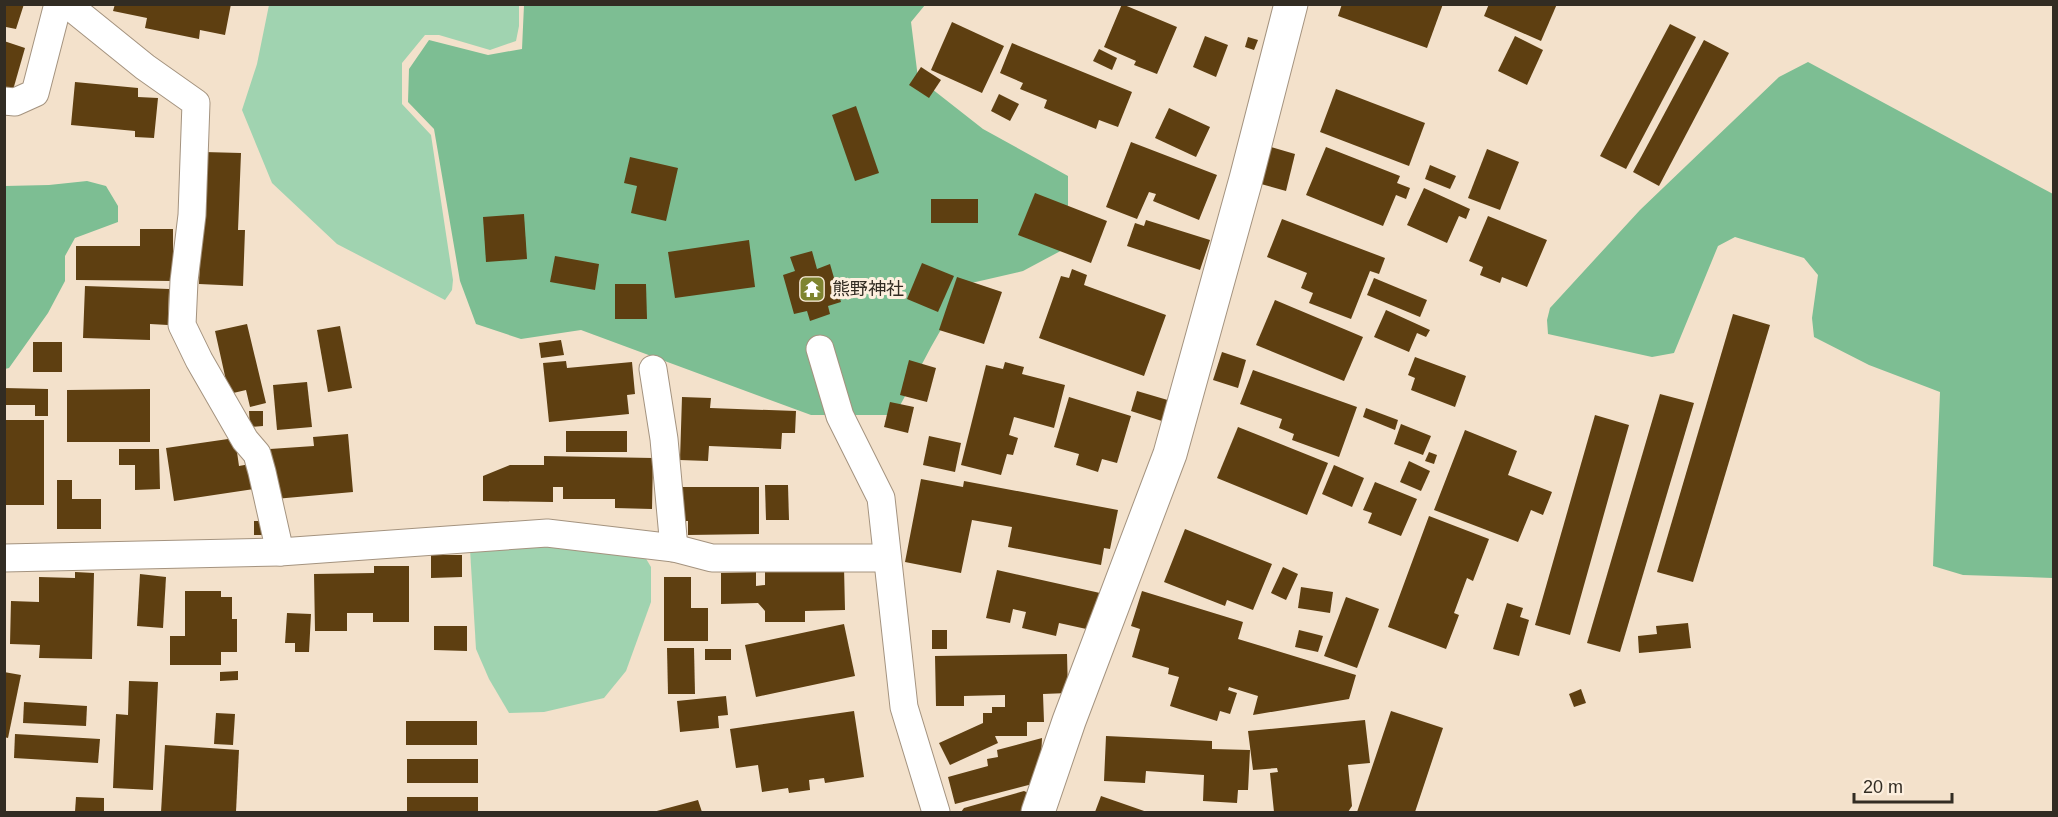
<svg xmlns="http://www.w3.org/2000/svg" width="2058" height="817" viewBox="0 0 2058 817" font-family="Helvetica,'Noto Sans JP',sans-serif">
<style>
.green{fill:#a0d3b0}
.forest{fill:#7dbe93}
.building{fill:#5e3f11}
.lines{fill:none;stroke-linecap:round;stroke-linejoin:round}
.minor-casing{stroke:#a4937f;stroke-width:29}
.tertiary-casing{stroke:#a4937f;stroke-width:35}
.minor{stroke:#fff;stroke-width:27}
.tertiary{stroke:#fff;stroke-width:33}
.labels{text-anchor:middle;stroke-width:6;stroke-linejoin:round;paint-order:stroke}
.poi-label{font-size:18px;fill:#322c23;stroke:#fdefde;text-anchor:start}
</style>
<rect width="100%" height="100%" fill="#f3e1cb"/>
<g class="green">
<path d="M269,5H519V26L516,41L490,50L439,35H425L402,63V104L431,135L453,280L452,290L445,300L337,244L272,183L242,110L257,64Z"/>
<path d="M496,543L642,552L651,567V602L626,671L604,698L544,712L509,713L489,679L476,649L470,549Z"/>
</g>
<g class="forest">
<path d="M524,5H925L911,22L918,78L983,129L1068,176V247L1023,271L967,284L931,347L895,415H811L581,330L521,339L476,324L460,281L434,129L408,102L409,69L429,40L488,55L522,49Z"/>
<path d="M1808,62L2053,194V578L1963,575L1933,566L1940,392L1869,365L1814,337L1812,318L1818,275L1804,258L1735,237L1718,246L1674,353L1652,357L1548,334L1547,320L1550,308L1640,210L1779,77Z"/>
<path d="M87,181L106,186L118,206V222L75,238L65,256V281L48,313L9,368L5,369V186L49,185Z"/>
</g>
<g class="building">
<path d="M4,4H24L16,29L6,27L4,31Z"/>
<path d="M115,4H231L225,35L200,30L199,39L145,28L147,18L113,11Z"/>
<path d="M1122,4L1177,27L1157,74L1134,65L1136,61L1104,47Z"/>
<path d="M1342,4H1443L1427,48L1338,16Z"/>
<path d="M1489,4H1557L1541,41L1484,16Z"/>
<path d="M952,22L1004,46L982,93L931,70Z"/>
<path d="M1670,24L1696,37L1626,169L1600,156Z"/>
<path d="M1205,36L1228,45L1216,77L1193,67Z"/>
<path d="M1515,36L1543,50L1527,85L1498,71Z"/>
<path d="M1248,37L1258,40L1254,50L1245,47Z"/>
<path d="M1704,40L1729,53L1659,186L1633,172Z"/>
<path d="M4,41L25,48L13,90L4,88Z"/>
<path d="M1012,43L1132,92L1118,127L1099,120L1096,129L1044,108L1047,100L1020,89L1023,83L1000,73Z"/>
<path d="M1099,49L1117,58L1112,70L1093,61Z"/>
<path d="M921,67L941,80L929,98L909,85Z"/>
<path d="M75,82L138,88V97L158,98L154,138L135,137V131L71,125Z"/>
<path d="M1336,89L1425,123L1409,166L1320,132Z"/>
<path d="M999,94L1019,104L1010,121L991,111Z"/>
<path d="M856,106L879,173L855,181L832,115Z"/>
<path d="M1169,108L1210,127L1196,157L1155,138Z"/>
<path d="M1131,142L1217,175L1199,220L1153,201L1156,194L1149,192L1137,219L1106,207Z"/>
<path d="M1271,147L1295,154L1286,191L1261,184Z"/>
<path d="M1326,147L1400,176L1397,183L1410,188L1406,199L1396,195L1383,226L1306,195Z"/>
<path d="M1487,149L1519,162L1500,210L1468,198Z"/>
<path d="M204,152L241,153L238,230H245L243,286L199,284Z"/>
<path d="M630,157L678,168L666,221L631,213L637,186L624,183Z"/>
<path d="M1430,165L1456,176L1450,189L1425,179Z"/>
<path d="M1424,188L1470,209L1466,219L1459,216L1447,243L1407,225Z"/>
<path d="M1035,193L1107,221L1091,263L1018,235Z"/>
<rect x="931" y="199" width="47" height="24"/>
<path d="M524,214L527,259L486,262L483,217Z"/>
<path d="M1488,216L1547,240L1527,287L1502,277L1500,283L1480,275L1483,267L1469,261Z"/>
<path d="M1282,219L1385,258L1379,274L1370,271L1351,319L1309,303L1313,293L1301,288L1307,273L1267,257Z"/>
<path d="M1146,220L1210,240L1200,270L1127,246L1135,223L1144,226Z"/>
<path d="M140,229H173V281L76,280V246H140Z"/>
<path d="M749,240L755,287L675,298L668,252Z"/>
<path d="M812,251L817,269L830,264L841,302L828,306L830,314L810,321L807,311L794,314L783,275L795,271L790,257Z"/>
<path d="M555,256L599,264L595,290L550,282Z"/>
<path d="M922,263L954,276L938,312L907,299Z"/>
<path d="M1072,269L1087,275L1084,285L1166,315L1144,376L1039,338L1061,276L1069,278Z"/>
<path d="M957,277L1002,292L984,344L939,330Z"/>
<path d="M1374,278L1427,300L1420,317L1367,295Z"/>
<path d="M615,284H646L647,319H615Z"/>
<path d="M85,286L169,289L168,325L150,324V340L83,338Z"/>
<path d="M1275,300L1363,337L1344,381L1256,345Z"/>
<path d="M1386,310L1430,330L1426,337L1417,333L1409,352L1374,337Z"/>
<path d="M1733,314L1770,325L1693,582L1657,572Z"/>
<path d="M247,324L266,403L250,407L246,390L229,394L215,331Z"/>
<path d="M340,326L352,388L328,392L317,330Z"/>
<path d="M561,340L564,355L541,358L539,343Z"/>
<rect x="33" y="342" width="29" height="30"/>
<path d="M1222,352L1246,360L1238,388L1213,380Z"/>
<path d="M1415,357L1466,376L1455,407L1411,390L1415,378L1408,375Z"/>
<path d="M909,360L936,368L927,402L900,395Z"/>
<path d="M566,361L567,368L632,362L635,394L627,395L629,414L549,422L543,363Z"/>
<path d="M1005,362L1024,367L1022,374L1065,385L1054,428L1014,417L1009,435L1018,438L1013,455L1007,454L1001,475L961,465L986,365L1003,369Z"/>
<path d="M1253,370L1357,407L1339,457L1292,440L1294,434L1279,428L1282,419L1240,404Z"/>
<path d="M307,382L312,427L277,430L273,385Z"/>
<path d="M4,388L48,389V416H35V405H4Z"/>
<path d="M150,389V442H67V390Z"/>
<path d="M1137,391L1171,401L1165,422L1131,411Z"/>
<path d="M1660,394L1694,403L1620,652L1587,643Z"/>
<path d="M682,397L711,398L710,408L796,411L795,433H782L781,449L709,446L708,461L680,460Z"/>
<path d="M1069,397L1131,416L1117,463L1102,459L1098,472L1076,465L1079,454L1054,447Z"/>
<path d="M890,402L914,407L908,433L884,427Z"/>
<path d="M1366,408L1398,420L1395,430L1363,417Z"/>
<path d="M249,411H263V426L250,427Z"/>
<path d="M1595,415L1629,425L1570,635L1535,625Z"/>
<rect x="4" y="420" width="40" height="85"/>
<path d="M1401,424L1431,436L1423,455L1394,444Z"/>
<path d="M1238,427L1328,463L1307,515L1217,478Z"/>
<path d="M1465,430L1517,451L1508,475L1552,492L1543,515L1531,510L1518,542L1434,510Z"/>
<rect x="566" y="431" width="61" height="21"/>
<path d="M348,434L353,492L275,499L270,449L314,446L313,437Z"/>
<path d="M929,436L961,443L955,472L923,465Z"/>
<path d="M235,438L239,466L250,464L254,489L174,501L166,448Z"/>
<path d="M119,449H159L160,489L135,490V465H119Z"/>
<path d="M1429,452L1437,455L1434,464L1425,461Z"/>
<path d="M544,456L653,458L652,509L615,508V499H563V487H553V502L483,501V476L510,465H544Z"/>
<path d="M1409,461L1430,471L1421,491L1400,482Z"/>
<path d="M1334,465L1364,478L1352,507L1322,494Z"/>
<path d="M921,479L963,487L964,481L1118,510L1110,549L1104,548L1101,565L1008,547L1012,527L972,520L961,573L905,562Z"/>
<path d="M57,480H72V499H101V529H57Z"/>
<path d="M1375,482L1417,499L1401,536L1368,523L1372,513L1363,510Z"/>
<path d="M765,485H788L789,520H766Z"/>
<path d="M681,487H759V534L688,535V521H681Z"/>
<path d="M1429,516L1489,539L1473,581L1467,578L1454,613L1459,615L1446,649L1388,627Z"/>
<rect x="254" y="521" width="12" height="14"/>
<path d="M1185,529L1272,564L1253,610L1227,600L1225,606L1164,582Z"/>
<path d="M431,555H462V577L431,578Z"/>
<path d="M374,566H409V622H373V613H347V631H315L314,574L374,573Z"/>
<path d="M765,567H844L845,610L805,611V622H765V611L758,603L721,604V573L756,572V586L765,585Z"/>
<path d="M1283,567L1298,574L1286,600L1271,593Z"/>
<path d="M997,570L1100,593L1091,630L1059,623L1056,636L1022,628L1026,612L1013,609L1010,623L986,618Z"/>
<path d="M75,572L94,573L92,659L39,658L40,645L10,644L11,601L39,602V577L75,578Z"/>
<path d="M140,574L166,577L163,628L137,626Z"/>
<path d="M664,577H691V608H708V641H664Z"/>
<path d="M1301,587L1333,592L1330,613L1298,608Z"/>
<path d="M185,591H221V597H232V619H237V652H221V665H170V636H185Z"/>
<path d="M1142,591L1243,622L1238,639L1356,675L1349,699L1253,715L1258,696L1229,687L1228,690L1237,693L1230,714L1220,711L1217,721L1170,706L1179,677L1168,674L1169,668L1132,657L1140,629L1131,626Z"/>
<path d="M1346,597L1379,609L1357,668L1324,656Z"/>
<path d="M1507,603L1523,608L1520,617L1529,620L1519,656L1493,649Z"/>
<path d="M287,613L311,614L309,652H295V643H285Z"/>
<path d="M1688,623L1691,648L1639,653L1638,636L1657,634L1656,626Z"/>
<path d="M844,624L855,676L756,697L745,645Z"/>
<path d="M434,626H467V651L434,650Z"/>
<rect x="932" y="630" width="15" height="19"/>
<path d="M1299,630L1323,636L1318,652L1295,647Z"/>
<path d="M667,648H694L695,694H668Z"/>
<rect x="705" y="649" width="26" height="11"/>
<path d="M1067,654L1068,693L1043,694L1044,722H1027V736H995L998,743L950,765L939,743L983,723V713H992V707H1005V695L964,696V706H936L935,656Z"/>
<path d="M238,671V680L220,681V672Z"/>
<path d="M4,672L21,675L8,738L4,737Z"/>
<path d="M129,681L158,682L153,790L113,788L116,714L128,715Z"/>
<path d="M1581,689L1586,703L1574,707L1569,694Z"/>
<path d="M726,696L728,715L718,716L719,728L680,732L677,701Z"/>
<path d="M24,702L87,706L86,726L23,723Z"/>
<path d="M854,711L864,777L825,783L824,778L809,780L810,790L789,793L788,788L762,792L758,765L736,768L730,729Z"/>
<path d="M1391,711L1443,728L1415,812H1357Z"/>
<path d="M216,713L235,714L233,745L214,744Z"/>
<path d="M1365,720L1370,763L1348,765L1352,806L1348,812H1274L1270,773L1278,772L1277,768L1253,770L1248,731Z"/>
<rect x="406" y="721" width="71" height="24"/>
<path d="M15,734L100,739L98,763L14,758Z"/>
<path d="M1106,736L1212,741V749L1250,750L1248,790H1238L1237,803L1203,801L1204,775L1146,771L1145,783L1104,781Z"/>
<path d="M1042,738L1040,782L955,804L948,777L988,766L987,759L998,757L997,750Z"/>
<path d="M165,745L239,750L236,812H161Z"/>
<rect x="407" y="759" width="71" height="24"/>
<path d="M1024,791L1035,796L1029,812H961L964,808Z"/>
<path d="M1101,796L1147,812H1095Z"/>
<path d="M76,797L104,798V812H75Z"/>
<rect x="407" y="797" width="71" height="15"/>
<path d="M698,800L702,812H653Z"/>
</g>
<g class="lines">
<g class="minor-casing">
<g id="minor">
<path d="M67,4L145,67L196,103L192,215L184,281L182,325L199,360L245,440L257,454L262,472L280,552"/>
<path d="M4,101L15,102L35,93L58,4"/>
<path d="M820,349L840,416L881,498L904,707L936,812"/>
<path d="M653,369L664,439L674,548"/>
<path d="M4,558L280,552L547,533L674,548L712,558H887"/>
</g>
</g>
<g class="tertiary-casing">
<path id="tertiary" d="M1038,812L1069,721L1170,454L1246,179L1291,4"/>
</g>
<use href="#minor" class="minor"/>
<use href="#tertiary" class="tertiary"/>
</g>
<defs>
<g id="temple-square" transform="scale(1.35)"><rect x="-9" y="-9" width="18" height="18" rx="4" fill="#7e8430" stroke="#fdefde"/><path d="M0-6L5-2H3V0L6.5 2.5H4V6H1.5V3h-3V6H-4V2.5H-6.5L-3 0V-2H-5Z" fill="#fff"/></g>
</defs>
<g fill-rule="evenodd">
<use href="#temple-square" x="812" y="289"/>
</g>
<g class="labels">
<g class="poi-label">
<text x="832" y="295">熊野神社</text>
</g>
</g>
<rect width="2058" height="817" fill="none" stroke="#322c23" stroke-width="12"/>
<path d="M1854 793v9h98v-9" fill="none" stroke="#322c23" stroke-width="3"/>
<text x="1863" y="793" font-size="18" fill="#322c23" stroke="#fdefde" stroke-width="4.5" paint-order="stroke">20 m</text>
</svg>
